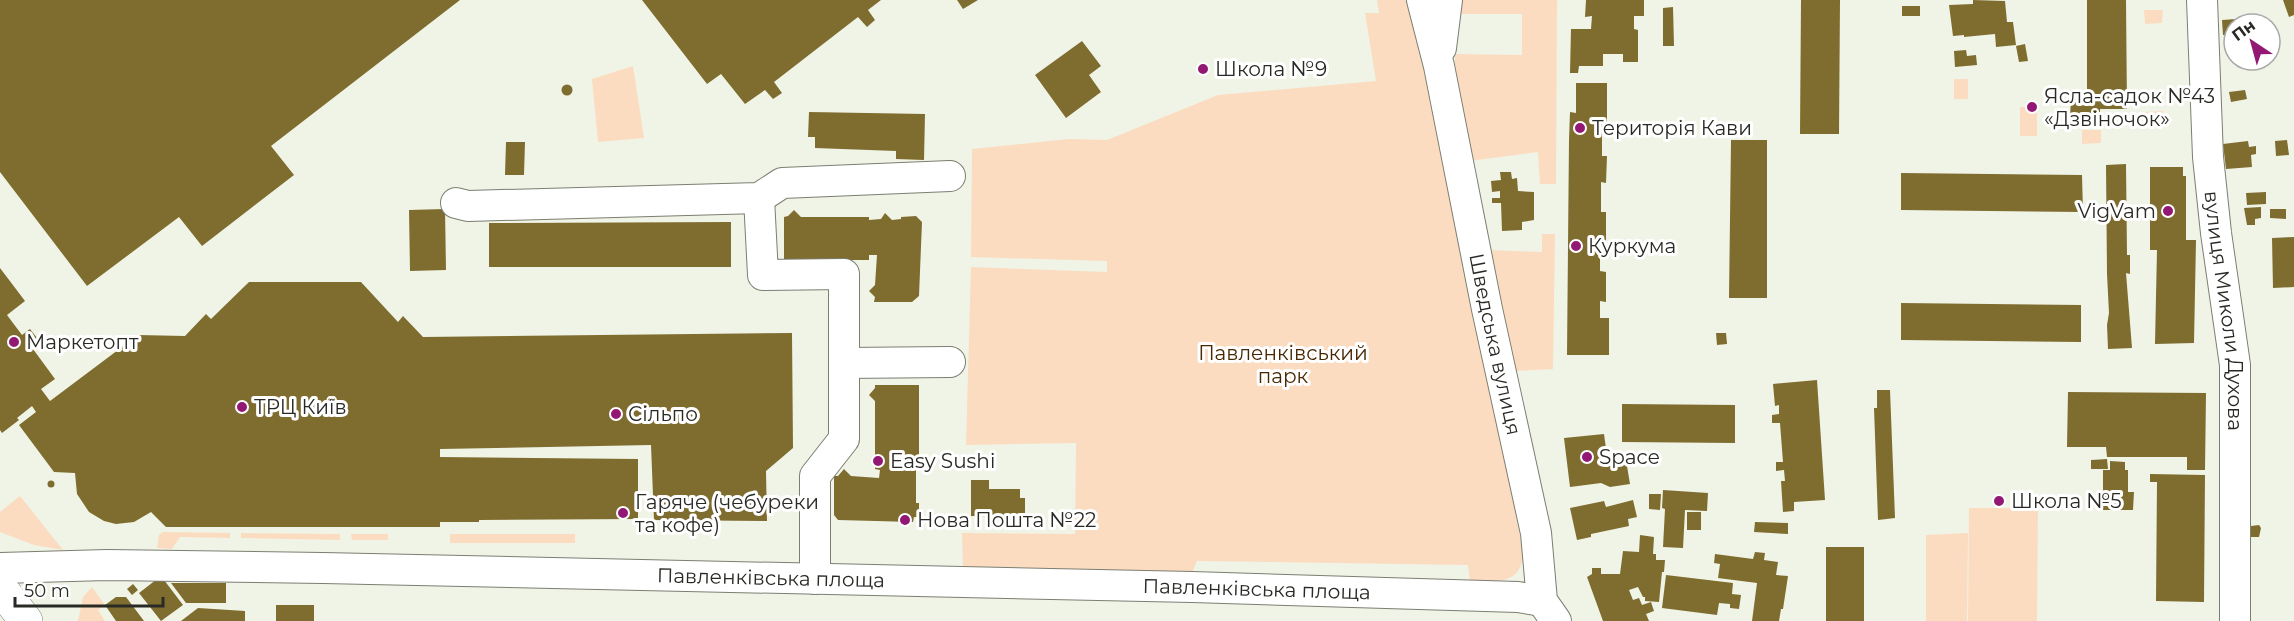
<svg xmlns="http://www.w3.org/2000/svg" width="2294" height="621" viewBox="0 0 2294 621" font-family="Montserrat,sans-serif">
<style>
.green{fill:#fbdcc0}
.building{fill:#7f6c2f}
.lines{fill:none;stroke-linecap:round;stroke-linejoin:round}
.minor-casing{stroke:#7b7e71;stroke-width:32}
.major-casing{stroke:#7b7e71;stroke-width:34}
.minor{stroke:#fff;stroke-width:30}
.major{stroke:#fff;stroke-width:33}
.poi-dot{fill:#921874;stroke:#fff;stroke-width:2}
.labels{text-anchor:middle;stroke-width:6;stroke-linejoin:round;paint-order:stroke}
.poi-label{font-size:20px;fill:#292a25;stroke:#fff;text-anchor:start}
.street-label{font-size:20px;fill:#292a25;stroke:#fff}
.park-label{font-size:20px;fill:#472802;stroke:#fff}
</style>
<rect width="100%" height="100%" fill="#f0f4e6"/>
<g class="green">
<path d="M1377,0H1409L1431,96L1523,551C1523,586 1496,581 1470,582L1468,565L1197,561L1190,577L963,568L962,533L1075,534L1076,443L966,445L971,267L1107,272V261L971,257L972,149L1069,139L1107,140L1218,95L1376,81L1365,13H1379Z"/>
<path d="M1461,0H1557L1556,184H1540L1538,152L1470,161L1455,75V54L1522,55V14H1459Z"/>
<path d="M2144,10H2163L2162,23L2145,24Z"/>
<path d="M633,66L644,138L598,142L592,79Z"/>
<rect x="1954" y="79" width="14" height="20"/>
<rect x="2020" y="107" width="17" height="29"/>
<path d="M2163,111L2164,124L2144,125V112Z"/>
<path d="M2082,130H2101V143L2082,144Z"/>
<path d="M1542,234H1555L1553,369L1514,371L1488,250L1542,252Z"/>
<path d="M20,496L63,550L34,545L0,532V512Z"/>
<path d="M1969,508H2038L2037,621H1968Z"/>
<path d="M163,532L230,533V538L180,537L172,549L157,548L159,535Z"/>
<path d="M241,533L340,534V540L241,538Z"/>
<path d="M1968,533L1967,621H1926V535Z"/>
<path d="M351,534H388V540H352Z"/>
<rect x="450" y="534" width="125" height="9"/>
<path d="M92,587L105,605L98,610L105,621H78L83,597Z"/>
</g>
<g class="building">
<path d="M0,0H460L271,146L294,175L202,246L179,217L87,286L0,172Z"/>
<path d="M642,0H881L868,10L875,20L867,27L858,17L774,82L782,93L773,99L765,90L745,104L721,74L707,84Z"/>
<path d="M957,0H978L963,9Z"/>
<path d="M1586,0H1644V16H1634V29L1638,30V62H1623V54H1603V66H1579L1578,73H1570L1571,29H1591L1592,16L1585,17Z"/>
<path d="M1801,0H1840L1839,134H1800Z"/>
<path d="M1973,0L2005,1L2007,22H2013L2016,45L1996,47L1995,34L1964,37V35L1953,36L1949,5L1973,4Z"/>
<path d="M2087,0H2126L2127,109H2100V117H2070L2071,99H2087Z"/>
<path d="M2283,0H2294V15L2289,17Z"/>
<rect x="1902" y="6" width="18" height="10"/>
<path d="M1673,7L1674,46H1663V8Z"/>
<path d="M2236,19L2234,35H2223L2222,20Z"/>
<path d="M1082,41L1101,66L1089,75L1101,92L1066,118L1035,75Z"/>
<path d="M2025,44L2028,61L2019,62L2016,46Z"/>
<path d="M1966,50L1967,56L1976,55L1977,65L1955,67L1954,51Z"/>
<path d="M1576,83H1607V123L1602,124V156H1607L1606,183L1601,182V212H1606V242H1600V271L1606,272V302L1600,301V318H1609V355H1567L1569,140L1570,112L1576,113Z"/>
<circle cx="567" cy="90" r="5.5"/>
<path d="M2245,90L2247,99L2231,102L2229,92Z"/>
<path d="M809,112L925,114L924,160L896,159V151L815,148V137H808Z"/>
<path d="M1731,140H1767V298H1729Z"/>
<path d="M2287,140L2289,155L2276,156L2275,141Z"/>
<path d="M2248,141L2249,147L2256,146V154L2251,155L2252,167L2226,169L2223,144Z"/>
<path d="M506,142H525L524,175H505Z"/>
<path d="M2126,164L2127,255H2130V274L2126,273L2132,348L2108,349L2107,325L2109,313L2107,274L2106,165Z"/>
<path d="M2150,167H2183V176H2186V240H2196L2194,343L2155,344L2157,250H2150Z"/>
<path d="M1500,172H1511L1512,179L1517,178L1518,191L1534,192V220L1522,222V230L1502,231L1501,203H1492V198H1500V191L1492,192L1491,181L1501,180Z"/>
<path d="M1901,173L2082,175L2083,212L1901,210Z"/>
<path d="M2266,192V204L2247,205L2246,193Z"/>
<path d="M2261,207V218L2255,219V225H2247L2244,208Z"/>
<path d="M445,209L446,270L410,271L409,210Z"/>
<path d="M2270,209H2286V219L2270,218Z"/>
<path d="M794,210L801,217H869V220L881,219L885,213L892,220L901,219V217L916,216L922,222L919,296L912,302H874L875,297L869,291L875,285L877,255H869V260H784V217L788,216Z"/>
<path d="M731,222V267H489V223Z"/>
<path d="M2294,237V287L2273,288L2272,238Z"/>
<path d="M0,268L25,301L7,315L22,335L30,329L41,343L33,349L55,379L41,389L50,401L138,335L185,336L206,314L211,319L249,282H361L398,322L403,316L423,337L792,333L793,448L766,471L767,521L654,520L651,445L440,449V457L638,459V519L479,520V522H440V527H166L151,512L134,522L116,524L104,521L89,512L77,494L75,473L54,472L19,425L36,412L32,406L17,418L19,420L2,433L0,430Z"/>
<path d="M1901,303L2081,305V342L1901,340Z"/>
<path d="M1716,333H1726L1727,344L1717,345Z"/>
<path d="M1817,380L1825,500L1794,502V511L1783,512L1781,481H1785L1784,470L1776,471V462H1783L1780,423H1772V415L1779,414V405L1775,406L1773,384Z"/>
<path d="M875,385H919V470H916V503H919V517H914L913,522L838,520L834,515V476H838L844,469L851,476L879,478L880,470L875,469V401L869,395L875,388Z"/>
<path d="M1877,390H1890L1895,518L1878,520L1874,408H1877Z"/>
<path d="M2068,392L2206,393L2205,470H2187V457H2107L2106,447H2067Z"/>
<path d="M1622,404L1735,405V443L1622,442Z"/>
<path d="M1604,434L1608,463L1626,460L1630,484L1610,487L1601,483L1570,487L1564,438Z"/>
<path d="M2107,459L2108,469H2091V460Z"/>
<path d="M2110,461L2125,462V470H2128V492H2134L2133,510H2103V470H2110Z"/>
<path d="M2150,474L2205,475L2204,602L2156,601L2157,482H2150Z"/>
<path d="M971,480H989V489H1020V498H1025V517L971,516Z"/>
<circle cx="51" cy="484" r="3.5"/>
<path d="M1663,490L1708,493L1707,511L1685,510L1683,548L1663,547L1665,509L1662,508Z"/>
<path d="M1649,494H1661L1660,510L1649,509Z"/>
<path d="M1633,500L1637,517L1628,519L1629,526L1591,534V537L1577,540L1570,508L1604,501L1606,507Z"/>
<rect x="1687" y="512" width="14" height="18"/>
<path d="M1755,522L1788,523V534L1754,532Z"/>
<path d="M2259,525L2261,528L2259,537H2251V526Z"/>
<path d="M1640,535L1654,537L1653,554H1656V560H1665L1664,572H1662L1659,602L1645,601V597H1643L1638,587L1629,590L1633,600L1639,598L1642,605L1651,602L1654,611L1646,614L1649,621H1603L1587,577L1592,574V568H1601V574H1620L1623,551L1639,552Z"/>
<rect x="1826" y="547" width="38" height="74"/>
<path d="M1755,552L1765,553L1764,560L1778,562L1776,575L1788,576L1783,609H1781L1779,621H1752L1757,583L1718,578L1720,564L1714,563L1715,554L1753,559Z"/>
<path d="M1666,575L1733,583L1732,594L1741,595L1739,609L1730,608V604L1719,603L1717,615L1662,608Z"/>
<path d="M161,576L183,605L161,621L139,593Z"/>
<path d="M171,583H226V603H186Z"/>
<path d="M133,584L138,590L132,595L127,589Z"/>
<path d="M116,597H126L144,621H116L105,605Z"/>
<rect x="276" y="605" width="38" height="16"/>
<path d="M198,608L245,611V621H181Z"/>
</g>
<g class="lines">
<g class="minor-casing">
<g id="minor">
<path id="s1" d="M1422,0L1439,66L1487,309L1536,533L1542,601L1556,621"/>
<path id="s2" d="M2202,0L2208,157L2216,233L2235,365V621"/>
<path d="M1441,48L1447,0"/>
<path d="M759,198L763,275L844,274V439L815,476V579"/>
<path d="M456,203L468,206L759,198L782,183L950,176"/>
<path d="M844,363L950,362"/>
<path id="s3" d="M0,568L107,565L323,568L1192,587L1518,597L1542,601"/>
</g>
</g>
<g class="major-casing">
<path id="major" d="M0,587L26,621"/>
</g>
<use href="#minor" class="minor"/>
<use href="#major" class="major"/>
</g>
<g class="poi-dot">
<circle cx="1203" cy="69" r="6"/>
<circle cx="2032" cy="107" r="6"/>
<circle cx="1580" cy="128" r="6"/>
<circle cx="2168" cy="211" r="6"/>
<circle cx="1576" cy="246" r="6"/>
<circle cx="14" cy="342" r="6"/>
<circle cx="242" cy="407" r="6"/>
<circle cx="616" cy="414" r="6"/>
<circle cx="1587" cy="457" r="6"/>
<circle cx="878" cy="461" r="6"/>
<circle cx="1999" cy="501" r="6"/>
<circle cx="623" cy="513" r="6"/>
<circle cx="905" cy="520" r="6"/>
</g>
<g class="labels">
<g class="poi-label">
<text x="1215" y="76">Школа №9</text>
<text x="2044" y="103">Ясла-садок №43<tspan x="2044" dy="23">«Дзвіночок»</tspan></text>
<text x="1592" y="135">Територія Кави</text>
<text x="2156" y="218" text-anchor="end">VigVam</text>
<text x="1588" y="253">Куркума</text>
<text x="26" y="349">Маркетопт</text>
<text x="254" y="414">ТРЦ Київ</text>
<text x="628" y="421">Сільпо</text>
<text x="1599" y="464">Space</text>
<text x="890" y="468">Easy Sushi</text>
<text x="2011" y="508">Школа №5</text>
<text x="635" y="509">Гаряче (чебуреки<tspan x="635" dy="23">та кофе)</tspan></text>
<text x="917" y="527">Нова Пошта №22</text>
</g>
<g class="street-label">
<text dy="7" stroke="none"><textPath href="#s2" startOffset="312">вулиця Миколи Духова</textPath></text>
<text dy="7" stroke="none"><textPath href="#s1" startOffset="352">Шведська вулиця</textPath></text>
<text dy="7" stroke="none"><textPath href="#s3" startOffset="771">Павленківська площа</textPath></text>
<text dy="7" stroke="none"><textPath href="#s3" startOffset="1257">Павленківська площа</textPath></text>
</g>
<g class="park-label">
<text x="1283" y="360">Павленківський<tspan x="1283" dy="23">парк</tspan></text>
</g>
</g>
<g transform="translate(2252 42) rotate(324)"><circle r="28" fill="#ffffff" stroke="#a9aaa8" stroke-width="1.5"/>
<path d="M0-4.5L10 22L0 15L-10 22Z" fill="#921874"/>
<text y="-9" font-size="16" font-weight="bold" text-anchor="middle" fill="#292a25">Пн</text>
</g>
<path d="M15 597v9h148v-9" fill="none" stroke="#292a25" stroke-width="3"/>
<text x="24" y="597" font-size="18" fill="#292a25" stroke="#ffffff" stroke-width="4.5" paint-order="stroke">50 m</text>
</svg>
